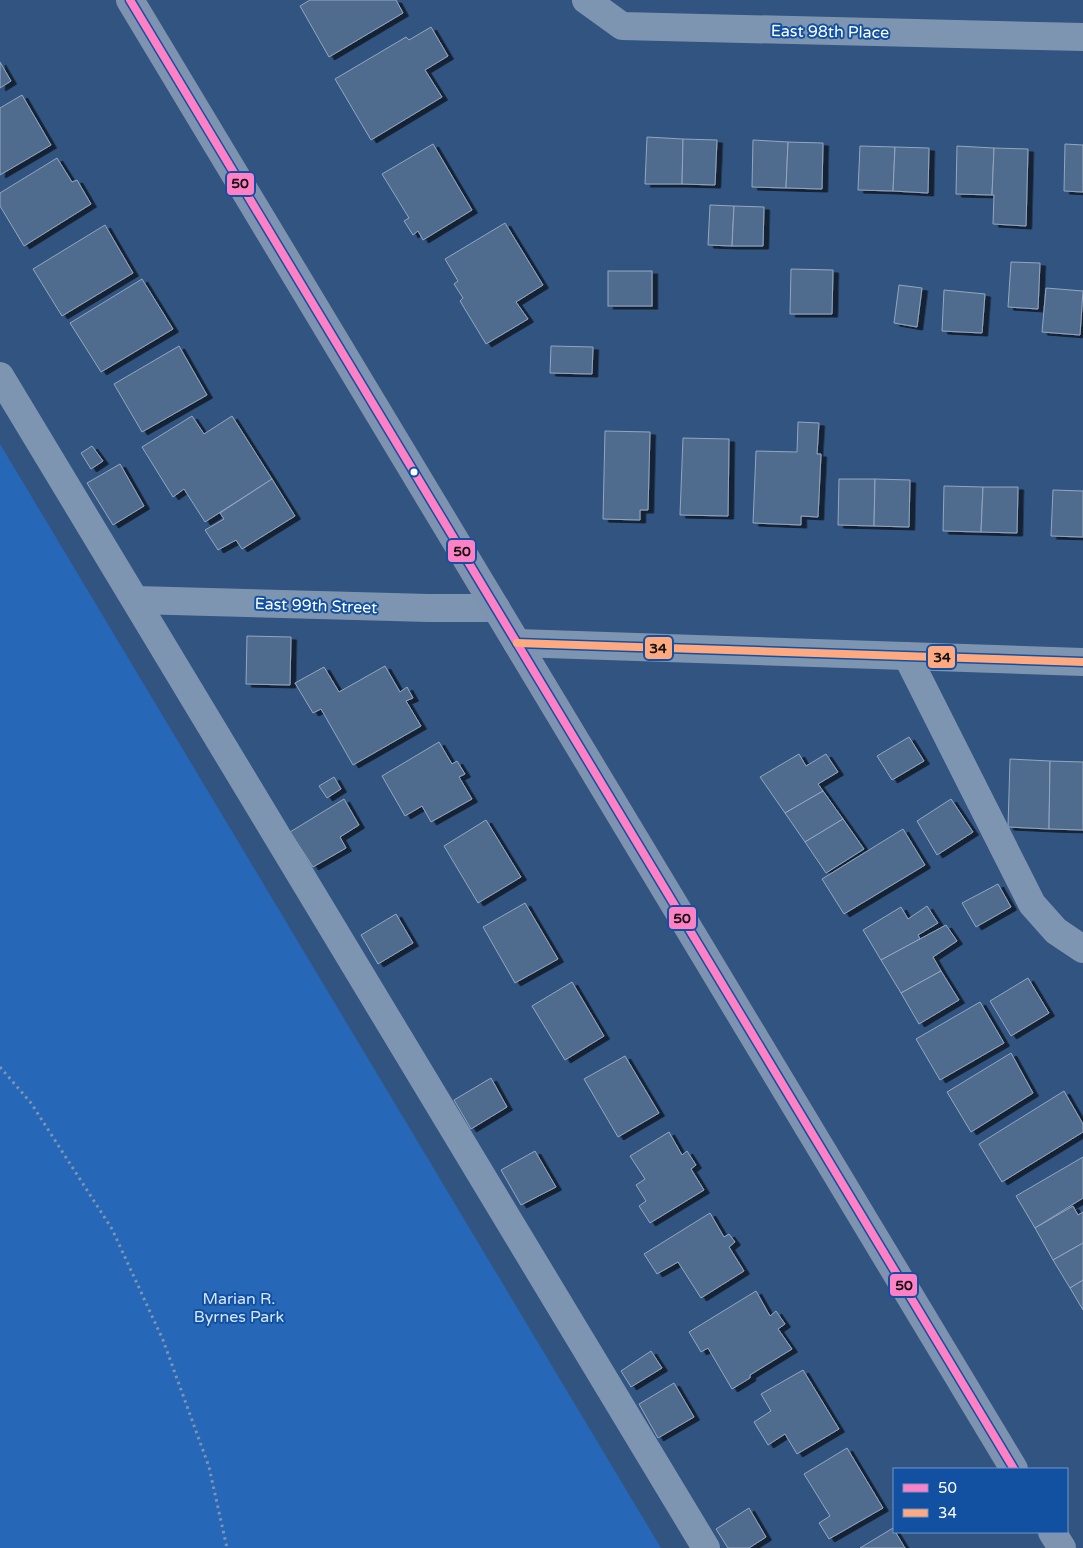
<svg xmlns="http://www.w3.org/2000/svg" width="1083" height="1548" viewBox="0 0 1083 1548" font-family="'Varela Round',sans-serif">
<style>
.green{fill:#2767b7}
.building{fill:#506c8f;stroke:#93a6bf;filter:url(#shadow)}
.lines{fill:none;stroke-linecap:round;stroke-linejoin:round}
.path{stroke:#7e95b1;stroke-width:3;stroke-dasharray:2.5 4;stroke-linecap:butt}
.minor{stroke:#7e95b1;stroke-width:28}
.major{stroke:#7d93b0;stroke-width:28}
.bus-1-casing{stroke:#1250a1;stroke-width:11}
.bus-2-casing{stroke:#1250a1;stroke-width:11}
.bus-1{stroke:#ff80c5;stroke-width:8}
.bus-2{stroke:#ffa980;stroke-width:8}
.bus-dot{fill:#fff;stroke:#1250a1;stroke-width:2}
.labels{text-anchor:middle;stroke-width:4;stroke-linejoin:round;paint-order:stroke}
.street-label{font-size:16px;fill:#fff;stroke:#1250a1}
.park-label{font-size:16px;fill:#d5e7fe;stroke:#1250a1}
.line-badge{stroke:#1250a1;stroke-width:2}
.pale-badge-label{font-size:14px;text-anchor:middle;font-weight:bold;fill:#111}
</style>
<defs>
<filter id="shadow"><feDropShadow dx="5.5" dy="3" stdDeviation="0" flood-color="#0009"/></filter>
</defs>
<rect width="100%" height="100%" fill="#325481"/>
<path class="green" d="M0,444L661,1548H0Z"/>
<g class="building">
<path d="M310,0H396L403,13L329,57L300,6Z"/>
<path d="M431,27L448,56L425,70L442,97L371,140L335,79L406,37L409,40Z"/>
<path d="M0,62L11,81L0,88Z"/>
<path d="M22,95L51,145L0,175V108Z"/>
<path d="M647,137L683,139L682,184H645Z"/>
<path d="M683,139L717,140L715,185L682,184Z"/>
<path d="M753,140L788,142L786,188L752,187Z"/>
<path d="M788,142L823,143L822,189L786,188Z"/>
<path d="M433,144L472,210L423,240L418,231L413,235L404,221L409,218L382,174Z"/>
<path d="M1065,144L1083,145V192L1064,191Z"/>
<path d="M860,146L895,147L893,191L858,190Z"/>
<path d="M957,146L994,148L992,195L956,194Z"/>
<path d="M895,147L929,148L928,193L893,191Z"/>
<path d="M994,148L1028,149L1026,226L993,224L994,195H992Z"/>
<path d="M57,158L72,182L77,180L91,204L24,246L0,206V193Z"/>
<path d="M710,205L734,206L732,246L708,245Z"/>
<path d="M734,206L764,207L763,246H732Z"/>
<path d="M505,223L543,285L516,302L528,319L486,344L460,301L463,298L454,284L458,281L445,259Z"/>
<path d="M105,225L133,273L62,316L33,269Z"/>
<path d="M1011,262L1040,263L1038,309L1008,307Z"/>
<path d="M791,269L833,270L832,314H790Z"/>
<rect x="608" y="271" width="44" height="35"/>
<path d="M142,279L173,329L101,372L70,323Z"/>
<path d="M899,285L922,288L917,327L894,323Z"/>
<path d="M1046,288L1083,291L1080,335L1042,332Z"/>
<path d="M944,290L985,294L982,333L942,331Z"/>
<path d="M179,346L207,395L142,432L114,384Z"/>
<path d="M551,346L593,347L592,374L550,373Z"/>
<path d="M192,416L204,434L232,416L272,479L205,522L184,489L173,497L142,447Z"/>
<path d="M798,422L819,423L817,454H821L818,517L801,516V525L753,523L756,451L797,452Z"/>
<path d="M605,431L650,432L648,510H640V520L603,519Z"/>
<path d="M683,438L729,439L728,516L680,515Z"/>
<path d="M92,446L103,461L91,469L81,453Z"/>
<path d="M120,464L144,506L113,525L87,483Z"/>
<path d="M272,479L295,516L242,549L236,540L218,550L205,530L224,519L220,513Z"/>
<path d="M839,479H875L874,526L838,525Z"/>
<path d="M875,479L910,480L909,527L874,526Z"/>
<path d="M944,486L983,487L981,532L943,531Z"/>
<path d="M983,487H1018L1017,533L981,532Z"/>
<path d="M1053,490L1083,491V537L1051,536Z"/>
<path d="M247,636L291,637L290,685L246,684Z"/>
<path d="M385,666L400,692L407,687L413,698L406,701L421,726L353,765L321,709L313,713L295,683L324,667L339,692Z"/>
<path d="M909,737L924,761L892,780L877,756Z"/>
<path d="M439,742L452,764L457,761L465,774L459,777L472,799L431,822L422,806L405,816L382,776Z"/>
<path d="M799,754L806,766L826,754L838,772L818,784L823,791L785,813L760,777Z"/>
<path d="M1010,759L1050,761L1049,829L1008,827Z"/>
<path d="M1050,761L1083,762V830L1049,829Z"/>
<path d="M334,777L341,789L327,798L319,786Z"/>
<path d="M823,791L843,819L805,842L785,813Z"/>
<path d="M344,799L359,825L340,837L346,848L313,867L290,832Z"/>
<path d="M951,799L973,832L937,855L917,821Z"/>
<path d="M843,819L864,849L826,873L805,842Z"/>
<path d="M486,820L521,877L478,903L444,846Z"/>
<path d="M903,829L925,865L844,914L822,879Z"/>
<path d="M998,884L1011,907L976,927L962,903Z"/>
<path d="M525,903L558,959L515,983L483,927Z"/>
<path d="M927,906L938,923L918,935L920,939L881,960L863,930L901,907L908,919Z"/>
<path d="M396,914L413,943L378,964L361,935Z"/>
<path d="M946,925L957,941L933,957L941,971L901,993L881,960Z"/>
<path d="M941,971L959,1000L919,1024L901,993Z"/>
<path d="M1028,978L1049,1013L1011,1036L990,1001Z"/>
<path d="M572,982L604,1036L565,1060L532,1006Z"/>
<path d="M980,1002L1004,1043L940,1080L916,1039Z"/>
<path d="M1011,1053L1033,1093L971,1132L947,1092Z"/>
<path d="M625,1056L659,1113L618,1137L584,1079Z"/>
<path d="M491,1078L507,1107L471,1129L454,1100Z"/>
<path d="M1064,1091L1083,1124V1132L1002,1182L979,1144Z"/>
<path d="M669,1132L682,1155L687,1151L696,1165L691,1169L704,1190L650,1223L639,1206L646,1201L636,1185L645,1179L630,1156Z"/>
<path d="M535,1151L556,1187L521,1205L501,1170Z"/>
<path d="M1083,1157V1198L1035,1228L1016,1196Z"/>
<path d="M1073,1206L1078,1215L1083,1212V1243L1053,1260L1035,1228Z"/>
<path d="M710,1213L724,1237L729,1234L735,1242L729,1247L744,1271L701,1298L678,1262L657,1274L644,1254Z"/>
<path d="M1083,1243V1280L1070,1288L1053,1260Z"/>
<path d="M1083,1280V1310L1070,1288Z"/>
<path d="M756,1291L770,1316L776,1311L785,1324L778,1329L792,1349L750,1375V1378L732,1389L708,1348L701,1352L689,1332Z"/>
<path d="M651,1351L662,1368L631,1387L621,1371Z"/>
<path d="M803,1370L839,1429L797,1454L785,1434L768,1445L754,1422L771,1411L761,1394Z"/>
<path d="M674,1383L694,1417L658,1438L639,1404Z"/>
<path d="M847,1448L883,1508L829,1539L819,1523L830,1516L804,1474Z"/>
<path d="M749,1508L766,1537L749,1548H728L716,1529Z"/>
<path d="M893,1528L905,1548H860Z"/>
</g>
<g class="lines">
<path class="path" d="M0,1067L31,1103L112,1229L163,1340L209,1467L227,1548"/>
<g class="minor">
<path d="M586,0L622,26L1083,37"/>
<path d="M0,376L706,1548"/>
<path d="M136,600L429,608H496"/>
<path d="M517,643L1083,662"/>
<path d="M907,656L1032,904L1056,931L1083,949"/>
</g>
<g class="major">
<path d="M130,0L1014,1469"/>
<path d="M1052,1532L1062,1548"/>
</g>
<g class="bus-1-casing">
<path id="bus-1" d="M130,0L1014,1469"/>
</g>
<g class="bus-2-casing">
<path id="bus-2" d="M517,643L1083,662"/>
</g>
<use href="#bus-1" class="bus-1"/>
<use href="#bus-2" class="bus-2"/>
</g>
<circle class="bus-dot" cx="414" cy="472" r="4.5"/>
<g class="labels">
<g class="street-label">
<text transform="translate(830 31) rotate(1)" y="6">East 98th Place</text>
<text transform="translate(316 605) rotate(2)" y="6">East 99th Street</text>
</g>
<g class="park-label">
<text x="239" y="1304">Marian R.<tspan x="239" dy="18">Byrnes Park</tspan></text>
</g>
</g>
<g class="line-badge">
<rect x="226" y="172" width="29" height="24" rx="5" fill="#ff80c5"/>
<rect x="447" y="539" width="29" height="24" rx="5" fill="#ff80c5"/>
<rect x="644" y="636" width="29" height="24" rx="5" fill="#ffa980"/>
<rect x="927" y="645" width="29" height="24" rx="5" fill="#ffa980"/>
<rect x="668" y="906" width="29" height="24" rx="5" fill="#ff80c5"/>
<rect x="889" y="1273" width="29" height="24" rx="5" fill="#ff80c5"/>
</g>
<g class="pale-badge-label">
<text x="240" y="188">50</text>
<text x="462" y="556">50</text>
<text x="658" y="653">34</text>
<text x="942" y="662">34</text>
<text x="682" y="923">50</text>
<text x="904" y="1290">50</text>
</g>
<rect x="893" y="1468" width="175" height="65" fill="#1250a1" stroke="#7196c7"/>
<rect x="903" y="1484" width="25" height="8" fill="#ff80c5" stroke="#7196c7"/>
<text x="938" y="1493" font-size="15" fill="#ffffff">50</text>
<rect x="903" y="1509" width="25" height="8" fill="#ffa980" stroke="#7196c7"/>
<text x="938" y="1518" font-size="15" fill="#ffffff">34</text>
</svg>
